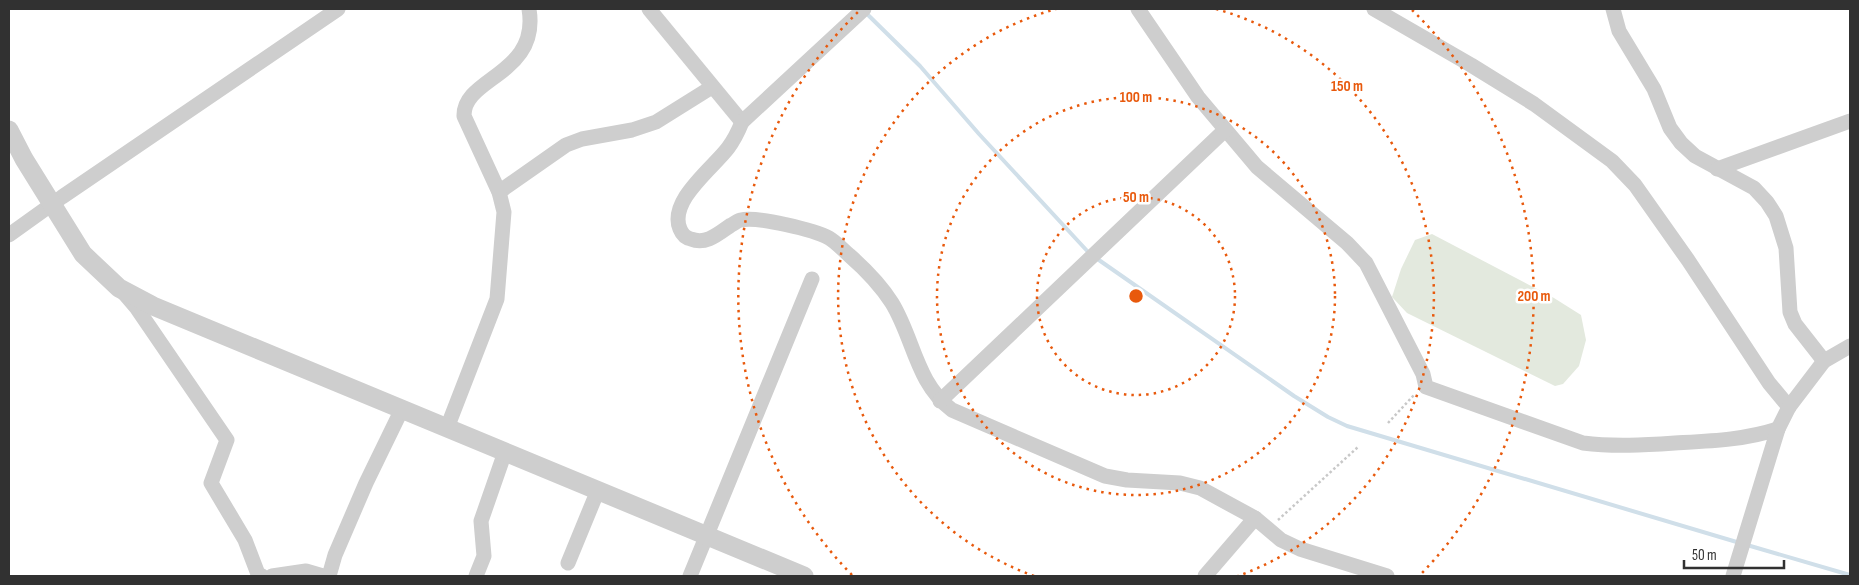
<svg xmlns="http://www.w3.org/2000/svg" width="1859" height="585" viewBox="0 0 1859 585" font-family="'Sofia Sans Condensed',sans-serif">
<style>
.green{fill:#e3e9de}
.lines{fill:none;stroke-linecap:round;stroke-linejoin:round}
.stream{stroke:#d0dfe9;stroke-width:4}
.path{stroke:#c8c8c8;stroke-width:2.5;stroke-dasharray:2.5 2.5;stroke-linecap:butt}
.minor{stroke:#cecece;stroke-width:15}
.tertiary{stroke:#cecece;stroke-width:19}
.ring{fill:none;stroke:#e8590c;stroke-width:2.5;stroke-dasharray:2.5 5}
.centre{fill:#e8590c;stroke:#fff;stroke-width:2.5}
.ring-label{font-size:15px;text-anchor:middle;font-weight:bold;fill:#e8590c;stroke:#fff;stroke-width:5;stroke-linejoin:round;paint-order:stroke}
</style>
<rect width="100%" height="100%" fill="#fff"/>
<path class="green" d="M1432,234L1554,298L1581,315L1586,340L1579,366L1563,384L1555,386L1407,313L1392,297L1401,269L1415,240Z"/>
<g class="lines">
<g class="stream">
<path d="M865,12L920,66L979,134L1090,254"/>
<path d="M1096,258L1294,396L1328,417L1347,426L1740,543"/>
<path d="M1747,545L1850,575"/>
</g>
<g class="path">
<path d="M1388,423L1414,395"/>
<path d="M1278,520L1358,447"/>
</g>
<g class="minor">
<path d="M649,9L742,122"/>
<path d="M864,9L742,122C738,132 734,140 728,148C713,168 668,201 680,229C682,234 686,238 691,239C706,245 718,234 731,225C734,224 738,220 741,220C756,216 815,230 829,238C836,242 843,250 849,255C865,269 880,284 892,303C914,339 916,383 952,410L1105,476L1127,480L1180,483L1200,488L1255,518L1281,540L1300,549L1387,576"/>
<path d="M1138,9L1198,97L1257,167L1347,243L1366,263L1423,374L1426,387L1583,443C1614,447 1645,445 1675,443C1711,441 1744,440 1778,429"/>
<path d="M1374,9L1471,65L1534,104L1612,161L1635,185L1688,260L1769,383L1789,407"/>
<path d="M1613,9L1619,31L1654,89L1670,128L1681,143L1695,156L1754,188L1767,202L1776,216L1786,248L1790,312L1795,324L1824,361"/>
<path d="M1717,169L1850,121"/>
<path d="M499,192L566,145L582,139L632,130L656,122L712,87"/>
<path d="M9,235L62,197L338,9"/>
<path d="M124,293L136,307L227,440L211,483L245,540L258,574L262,576"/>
<path d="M940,401L1225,130"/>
<path d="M447,428L497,299L504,212L499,192L464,116C463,77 540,75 529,9"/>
<path d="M568,563L598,490"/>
<path d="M272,576L306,571L323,576"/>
<path d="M329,576L335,555L366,483L402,409"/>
<path d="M476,576L484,556L481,521L505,452"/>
<path d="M690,576L812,279"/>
<path d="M1205,576L1255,518"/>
<path d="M1733,576L1778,429L1789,407L1824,361L1850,346"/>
</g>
<path class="tertiary" d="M9,130L24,159L83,254L119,288L153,306L804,576"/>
</g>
<g class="ring">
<circle cx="1136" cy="296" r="99"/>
<circle cx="1136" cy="296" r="199"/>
<path d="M1034 576A298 298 0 0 1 1056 9M1216 9A298 298 0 0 1 1238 576"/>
<path d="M852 575A398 398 0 0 1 860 10M1412 10A398 398 0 0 1 1420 575"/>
</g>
<circle cx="1136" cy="296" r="8" class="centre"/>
<g class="ring-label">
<text x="1347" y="91">150 m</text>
<text x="1136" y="102">100 m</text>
<text x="1136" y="202">50 m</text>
<text x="1534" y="301">200 m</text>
</g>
<rect width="1859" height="585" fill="none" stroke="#313131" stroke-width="20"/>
<path d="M1684 560v8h100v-8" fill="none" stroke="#313131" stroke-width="2.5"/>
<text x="1692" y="560" font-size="15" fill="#313131" stroke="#ffffff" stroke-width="4" paint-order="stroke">50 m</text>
</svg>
